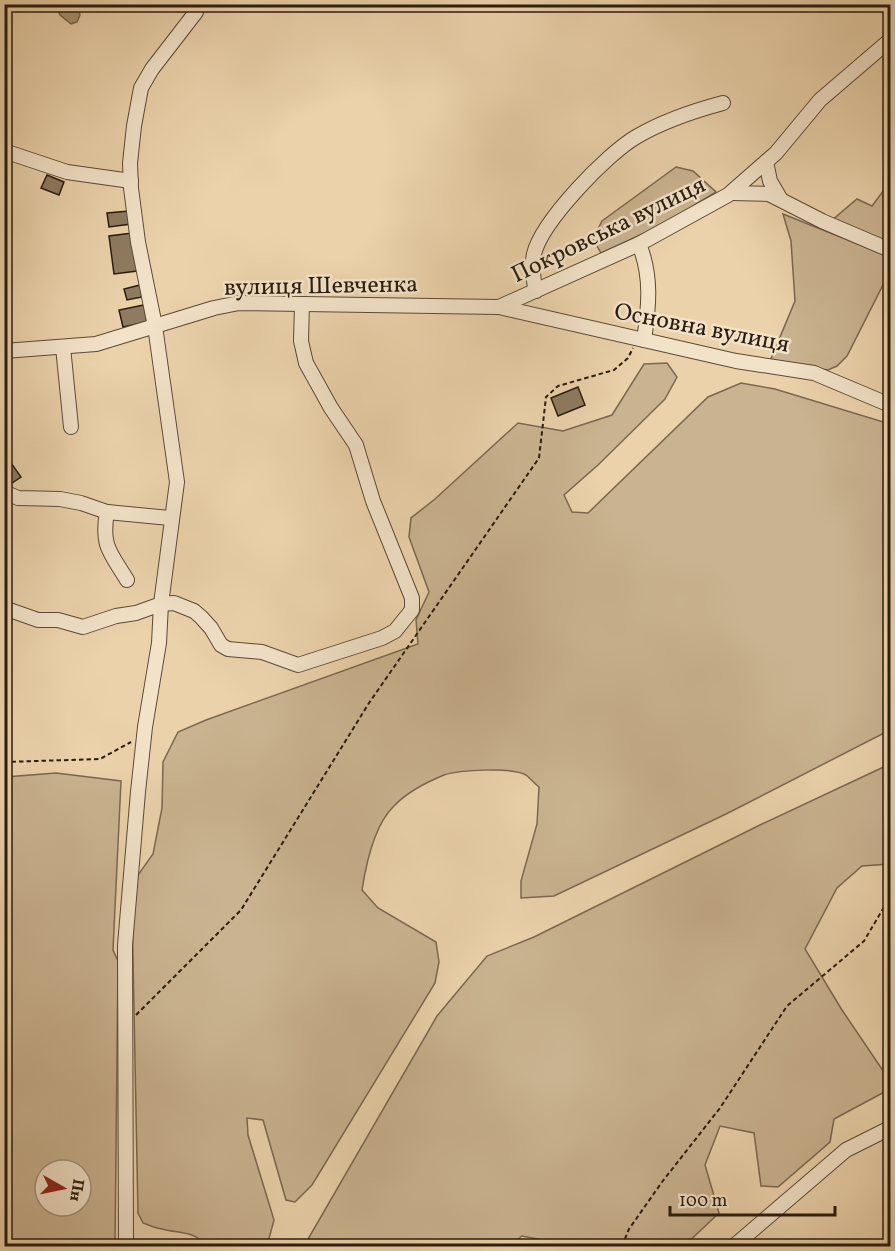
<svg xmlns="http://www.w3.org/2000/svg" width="895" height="1251" viewBox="0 0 895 1251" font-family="Vollkorn,serif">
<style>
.green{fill:#cab390;stroke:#7a684f;stroke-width:1.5;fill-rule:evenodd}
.water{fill:#a99476;stroke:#76644c;stroke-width:1.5}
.building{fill:#8e7b60;stroke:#2a1c0e;stroke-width:1.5}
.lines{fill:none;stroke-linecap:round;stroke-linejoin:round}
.minor-casing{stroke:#5a4a35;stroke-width:16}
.path{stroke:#2a1c0e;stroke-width:2;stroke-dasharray:4.5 3;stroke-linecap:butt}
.minor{stroke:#f2e2c8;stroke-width:14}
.labels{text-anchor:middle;stroke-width:5;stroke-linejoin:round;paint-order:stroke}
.street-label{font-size:24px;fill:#2a1c0e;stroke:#f2e2c8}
</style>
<rect width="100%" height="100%" fill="#ebd2ab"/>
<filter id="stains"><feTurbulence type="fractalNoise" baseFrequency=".00333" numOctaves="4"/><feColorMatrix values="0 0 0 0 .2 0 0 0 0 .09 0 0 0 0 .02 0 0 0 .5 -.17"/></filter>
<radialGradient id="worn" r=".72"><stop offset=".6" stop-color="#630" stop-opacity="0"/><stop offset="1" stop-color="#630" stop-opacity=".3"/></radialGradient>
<g class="green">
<path d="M676,167L693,171L716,192L662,225L601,253L593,239L602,221Z"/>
<path d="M890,182V246L831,221L857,199L872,206Z"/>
<path d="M783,214L890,257V271L847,356L837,366L828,370L770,361L795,301L791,241Z"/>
<path d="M667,363L677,377L665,399L598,465L564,495L572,512L588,513L708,397L741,383L775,389L890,424V730L726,814L554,896L521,898V881L537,824L539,787C535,784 530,778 526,775C513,767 459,770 444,775C427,782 407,792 394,806C374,825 366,864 362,890L378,908L436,942L439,962L435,983L312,1185L295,1202L286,1200L263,1120L247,1118L248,1135L274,1220L267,1246H207C193,1230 180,1234 162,1229C155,1228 149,1225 143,1223L138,1213L132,907L138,875L153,854L162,808L163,762L178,732L206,720L418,644L416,620L429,592L409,537L411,518L435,499L518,423L563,431L612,415L644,364Z"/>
<path d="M890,764V864L862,866L837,888L805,949L842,1010L890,1081V1089L834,1119L830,1142L778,1187L761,1186L754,1133L720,1126L705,1165L719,1213L684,1246H555L553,1242L522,1236L509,1246H304L437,1016L487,956L534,937L762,824Z"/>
<path d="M56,773L121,781L113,950L118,961L115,1246H5V777ZM45,1170H81V1206H45Z"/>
</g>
<path class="water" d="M56,5H77L80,15L77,22L71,24L60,15Z"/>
<g class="building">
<path d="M47,175L64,182L59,195L41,188Z"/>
<path d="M129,211L131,224L109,227L107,213Z"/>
<path d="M132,233L137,271L114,274L109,236Z"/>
<path d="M140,285L142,297L127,300L124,289Z"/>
<path d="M144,305L147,322L123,327L119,310Z"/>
<path d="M578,387L585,405L558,416L551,398Z"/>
<path d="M11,463L21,477L9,485L4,479V468Z"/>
</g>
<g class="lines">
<g class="minor-casing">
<g id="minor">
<path d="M4,151L67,172L131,181"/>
<path d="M766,162L770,181L780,198"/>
<path d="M732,193L769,194L822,221L890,250"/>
<path d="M639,244C652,276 649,306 644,340"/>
<path d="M536,291C533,278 531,266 534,254C542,221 607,154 636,137C663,121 693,111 723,103"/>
<path d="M499,307L639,244L728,195L776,153L820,100L890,40"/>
<path d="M63,347L71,427"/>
<path d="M4,351L96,344L214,308L239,303L499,307L736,361L814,373L890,405"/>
<path d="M4,492L18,498L60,499L81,503L107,512L170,518"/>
<path d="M107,512C101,546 110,552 127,580"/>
<path d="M4,608L38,620H58L83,627L116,616L136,613L161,604L174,603L194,611L201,617L211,628L221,645L228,649L262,652L298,665L382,638L395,631L412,610V598L373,501L356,445L331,408L306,363L301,341L302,304"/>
<path d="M126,1246L125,945L138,792L145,727L159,643L161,604L177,482L155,326L138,242L131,188L130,163L134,126L141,88L152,69L196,12"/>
<path d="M734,1246L846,1150L890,1128"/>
</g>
</g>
<g class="path">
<path d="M4,762L100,759L131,742"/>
<path d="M136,1015L241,910L369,703L539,458L546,397L558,386L614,370L628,358L633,348"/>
<path d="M622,1246L629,1229L662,1182L720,1108L787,1006L864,941L890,897"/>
</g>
<use href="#minor" class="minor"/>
</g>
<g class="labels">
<g class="street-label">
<text transform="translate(608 229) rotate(-26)" y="8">Покровська вулиця</text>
<text transform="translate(321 285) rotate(-1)" y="8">вулиця Шевченка</text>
<text transform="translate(702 327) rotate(11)" y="8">Основна вулиця</text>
</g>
</g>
<rect width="895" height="1251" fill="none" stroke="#ebd2ab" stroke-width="24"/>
<rect x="6" y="6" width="883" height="1239" fill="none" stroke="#2a1c0e" stroke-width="3"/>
<rect x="12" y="12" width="871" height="1227" fill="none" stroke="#2a1c0e" stroke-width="1.5"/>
<g transform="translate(63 1188) rotate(99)"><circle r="28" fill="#f2e2c8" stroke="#a2937e" stroke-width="1.5"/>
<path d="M0-4.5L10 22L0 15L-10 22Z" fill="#8f2418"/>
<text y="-9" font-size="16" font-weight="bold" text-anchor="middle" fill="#2a1c0e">Пн</text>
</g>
<path d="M670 1206v9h165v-9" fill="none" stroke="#2a1c0e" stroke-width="3"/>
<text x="679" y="1206" font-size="18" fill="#2a1c0e" stroke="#f2e2c8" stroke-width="4.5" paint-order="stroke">100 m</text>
<rect width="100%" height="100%" filter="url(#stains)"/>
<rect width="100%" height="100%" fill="url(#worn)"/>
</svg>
